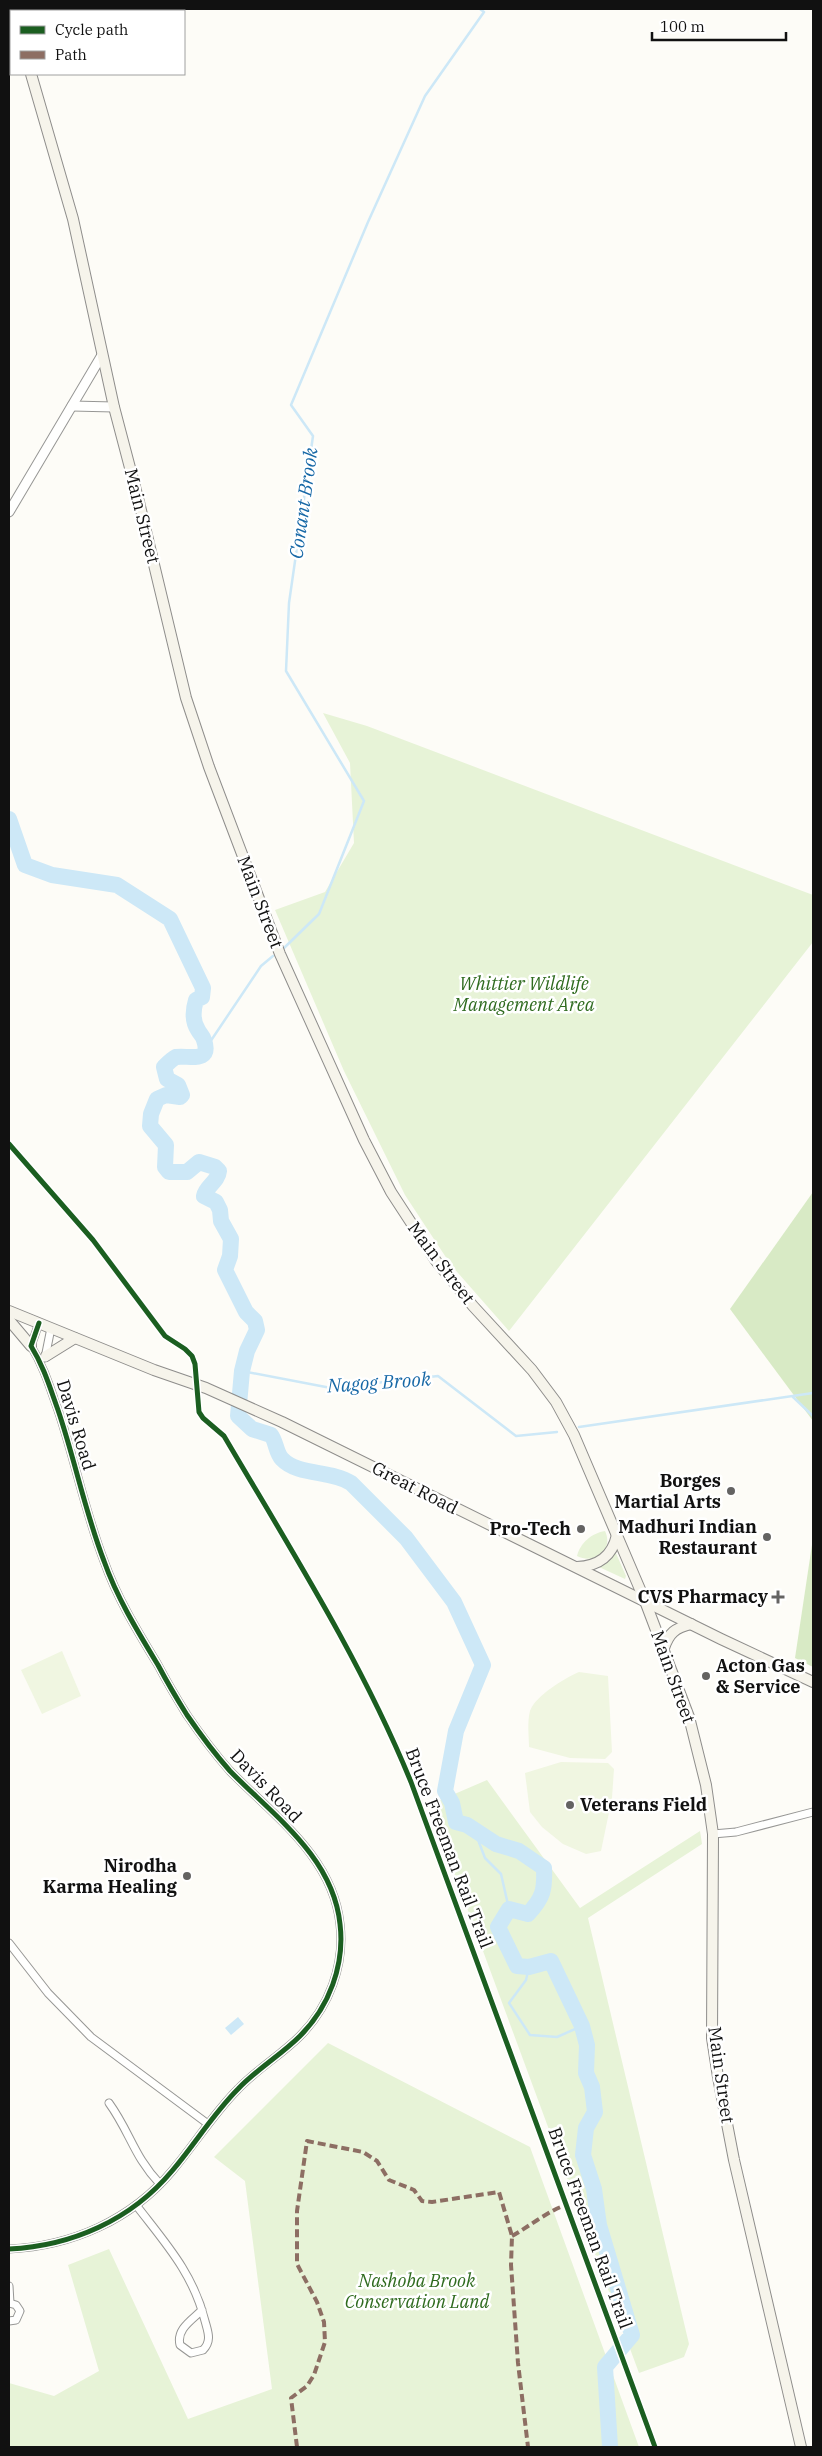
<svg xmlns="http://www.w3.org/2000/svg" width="822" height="2456" viewBox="0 0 822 2456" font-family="'IBM Plex Serif',serif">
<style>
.green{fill:#e7f3d7}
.forest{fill:#d8eac5}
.pitch{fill:#f0f6e1}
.water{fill:#cde8f7}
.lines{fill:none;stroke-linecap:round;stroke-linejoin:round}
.stream{stroke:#cde8f7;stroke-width:2.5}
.river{stroke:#cde8f7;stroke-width:16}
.minor-casing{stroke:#979795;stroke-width:9}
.tertiary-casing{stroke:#979795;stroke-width:11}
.secondary-casing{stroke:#8e8d8b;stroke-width:12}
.minor{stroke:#fffffe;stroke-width:7}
.tertiary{stroke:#fffffe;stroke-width:9}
.secondary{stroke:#f6f4eb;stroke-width:10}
.quiet{stroke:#8d6e63;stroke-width:4;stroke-dasharray:8 4;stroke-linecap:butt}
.cycleway-casing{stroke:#fff;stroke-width:8}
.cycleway{stroke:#1b5e20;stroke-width:5}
.poi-dot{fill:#646362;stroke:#fff;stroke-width:2}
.labels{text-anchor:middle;stroke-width:5;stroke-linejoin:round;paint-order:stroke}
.street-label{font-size:18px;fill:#111;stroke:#fff}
.park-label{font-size:18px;font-style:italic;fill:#2f6b1f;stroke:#fff}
.poi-label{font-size:18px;font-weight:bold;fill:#111;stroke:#fff;text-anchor:end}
.water-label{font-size:19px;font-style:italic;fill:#1768a6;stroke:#fff}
</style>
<rect width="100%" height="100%" fill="#fdfcf7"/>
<g class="green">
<path d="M323,713L367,726L813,895V942L509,1331L451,1265L405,1195L344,1071L275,910L325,892L354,843L350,763Z"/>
<path d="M605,1531C614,1550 595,1565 577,1556C580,1543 592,1533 605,1531Z"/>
<path d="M615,1551L626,1576L625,1579L599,1567L606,1563Z"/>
<path d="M487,1780L580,1908L700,1831L702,1844L588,1918L689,2344L684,2357L639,2373L429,1805Z"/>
<path d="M328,2043L530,2147L639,2447H9V2383L54,2396L99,2371L68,2265L109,2249L188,2419L272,2389L245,2181L214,2157Z"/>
</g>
<g class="forest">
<path d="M813,1192V1421L730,1309Z"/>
<path d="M813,1538V1667L795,1658Z"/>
</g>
<g class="pitch">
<path d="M62,1651L81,1696L42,1714L21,1670Z"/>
<path d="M579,1672L608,1676L612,1752L605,1759L570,1758L529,1747C529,1736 527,1722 530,1711C535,1696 565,1678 579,1672Z"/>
<path d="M561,1762L608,1763L614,1769L612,1798L601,1851L586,1854L563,1844L542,1827L530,1812L525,1773Z"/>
</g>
<path class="water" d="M238,2017L244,2024L231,2035L225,2028Z"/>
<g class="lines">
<g class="stream">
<path d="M284,948L319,914L364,801L286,671L289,603L313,436L291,405L368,222L425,96L484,12L480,9"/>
<path d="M206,1048L261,966L273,956"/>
<path d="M242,1371L331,1388L438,1376L516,1436L557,1432"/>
<path d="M793,1397L813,1416"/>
<path d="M579,1427L813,1393"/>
<path d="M475,1832L485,1858L501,1874L509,1909"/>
<path d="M529,1967L526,1980L509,2003L530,2035L557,2037L582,2026"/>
</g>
<path class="river" d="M9,819L25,865L52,875L117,885L170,919L203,988L202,997L196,1000C193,1010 192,1021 198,1030C200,1034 203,1036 204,1040C212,1064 188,1055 176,1057C172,1059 167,1064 164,1067L167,1079L178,1085L182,1095L180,1097L166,1095L157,1099L151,1114L150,1126L166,1145L165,1167L169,1172H187L199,1162L215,1167L219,1171C218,1182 206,1186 204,1196L216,1202L220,1210L221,1221L231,1239L230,1256L225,1270L246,1312L255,1321L257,1330L247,1351L242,1371L238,1416L252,1429L271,1435C276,1441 276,1453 282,1459C298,1476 331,1470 351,1483L406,1538L454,1602L483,1665L456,1731L445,1791L452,1803L456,1822L467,1825L496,1844L519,1851L544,1868C545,1890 543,1898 528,1914L509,1909L498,1927L517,1966L529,1967L551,1961L582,2026L587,2045L586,2073L592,2087L595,2112L586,2128L583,2155L594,2189L599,2225L632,2335L605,2367L610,2447"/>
<g class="minor-casing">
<g id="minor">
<path d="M45,1358L51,1328"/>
<path d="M713,1834L736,1832L813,1812"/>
<path d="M9,1943L48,1993L91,2037L208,2124"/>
<path d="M109,2103C130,2132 134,2157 160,2184"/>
<path d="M136,2205C166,2244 193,2273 205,2321C208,2332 212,2341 203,2350L191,2353L180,2345C176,2329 192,2320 202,2310"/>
<path d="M9,2249C72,2246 131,2220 172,2171C195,2144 213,2114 238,2089C257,2069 281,2055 300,2036C329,2007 345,1965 340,1924C333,1857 274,1816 230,1771C215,1754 200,1734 187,1715C177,1699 167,1682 158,1665C138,1632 117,1598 104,1561C85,1512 75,1460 58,1410C50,1388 44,1367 31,1346L39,1323"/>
<path d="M9,2286L10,2303"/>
<path d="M9,2303L16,2305L20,2311L16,2320L9,2321"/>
</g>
</g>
<g class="tertiary-casing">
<g id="tertiary">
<path d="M72,406L114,407"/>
<path d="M9,512L102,355"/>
</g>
</g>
<g class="secondary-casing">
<g id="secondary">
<path d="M9,9L11,16"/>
<path d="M31,74L73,219L114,407L139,502L186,698L209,767L280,954L364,1140L391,1192L436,1261L473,1306L532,1370L556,1402L574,1435L645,1601L689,1717L706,1785L713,1834L712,2038L718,2077L734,2160L801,2447"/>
<path d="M9,1311L154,1370L206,1388L282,1422L721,1639L813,1682"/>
<path d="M9,1320L31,1346"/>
<path d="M46,1356L75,1338"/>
<path d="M577,1567C598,1566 612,1557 617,1535"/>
<path d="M664,1648C669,1633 675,1628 691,1624"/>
</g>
</g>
<use href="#minor" class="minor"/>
<use href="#tertiary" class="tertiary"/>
<use href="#secondary" class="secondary"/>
<g class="quiet">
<path d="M512,2236C527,2228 552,2208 567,2205"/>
<path d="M297,2447L291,2398L307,2386L314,2375L325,2342L324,2322L317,2302L297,2264V2211L307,2141L363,2152L377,2161L389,2180L414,2190L422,2201L432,2202L499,2192L512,2236L511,2265L518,2363L528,2447"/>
</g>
<g class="cycleway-casing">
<g id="cycleway">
<path d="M9,1144L93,1240L165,1336L185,1349L192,1356L195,1364L199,1412L203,1418L224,1436C291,1550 361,1660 411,1782L655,2447"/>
<path d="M9,2249C72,2246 131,2220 172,2171C195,2144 213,2114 238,2089C257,2069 281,2055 300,2036C329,2007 345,1965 340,1924C333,1857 274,1816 230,1771C215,1754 200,1734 187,1715C177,1699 167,1682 158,1665C138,1632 117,1598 104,1561C85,1512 75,1460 58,1410C50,1388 44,1367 31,1346L39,1323"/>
</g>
</g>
<use href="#cycleway" class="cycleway"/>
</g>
<g class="poi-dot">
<circle cx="731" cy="1491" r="5"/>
<circle cx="581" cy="1529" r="5"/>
<circle cx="767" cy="1537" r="5"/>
<path d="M775.5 1589.5h5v5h5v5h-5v5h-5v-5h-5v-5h5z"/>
<circle cx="706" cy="1676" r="5"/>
<circle cx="570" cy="1805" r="5"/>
<circle cx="187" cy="1876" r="5"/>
</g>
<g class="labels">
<g class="street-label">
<text transform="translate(142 516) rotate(76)" y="6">Main Street</text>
<text transform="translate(260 902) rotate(69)" y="6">Main Street</text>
<text transform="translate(441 1263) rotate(53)" y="6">Main Street</text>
<text transform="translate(76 1425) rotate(73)" y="6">Davis Road</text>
<text transform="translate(415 1488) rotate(27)" y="6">Great Road</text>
<text transform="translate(673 1677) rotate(70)" y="6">Main Street</text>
<text transform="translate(266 1786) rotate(46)" y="6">Davis Road</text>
<text transform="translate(449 1848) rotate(69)" y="6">Bruce Freeman Rail Trail</text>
<text transform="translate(721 2075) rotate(82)" y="6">Main Street</text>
<text transform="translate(590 2228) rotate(70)" y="6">Bruce Freeman Rail Trail</text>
</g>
<g class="park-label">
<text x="524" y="990">Whittier Wildlife<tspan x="524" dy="21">Management Area</tspan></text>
<text x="417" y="2287">Nashoba Brook<tspan x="417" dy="21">Conservation Land</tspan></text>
</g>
<g class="poi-label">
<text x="721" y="1487">Borges<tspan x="721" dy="21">Martial Arts</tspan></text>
<text x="757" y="1533">Madhuri Indian<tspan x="757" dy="21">Restaurant</tspan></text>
<text x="571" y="1535">Pro-Tech</text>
<text x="768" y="1603">CVS Pharmacy</text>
<text x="716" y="1672" text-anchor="start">Acton Gas<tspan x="716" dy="21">&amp; Service</tspan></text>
<text x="580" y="1811" text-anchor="start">Veterans Field</text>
<text x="177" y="1872">Nirodha<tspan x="177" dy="21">Karma Healing</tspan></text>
</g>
<g class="water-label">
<text transform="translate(303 503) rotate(-82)" y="7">Conant Brook</text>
<text transform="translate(379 1382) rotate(-4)" y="7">Nagog Brook</text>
</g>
</g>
<rect width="822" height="2456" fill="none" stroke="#111111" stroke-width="20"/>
<rect x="10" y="10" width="175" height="65" fill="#ffffff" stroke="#a0a0a0"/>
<rect x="20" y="26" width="25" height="8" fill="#1b5e20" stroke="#a0a0a0"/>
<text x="55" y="35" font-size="15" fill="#111111">Cycle path</text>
<rect x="20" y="51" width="25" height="8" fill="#8d6e63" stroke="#a0a0a0"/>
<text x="55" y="60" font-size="15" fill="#111111">Path</text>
<path d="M652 32v8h134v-8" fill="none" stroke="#111111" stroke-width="2.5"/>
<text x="660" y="32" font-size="15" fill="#111111" stroke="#ffffff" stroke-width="4" paint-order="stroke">100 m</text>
</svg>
